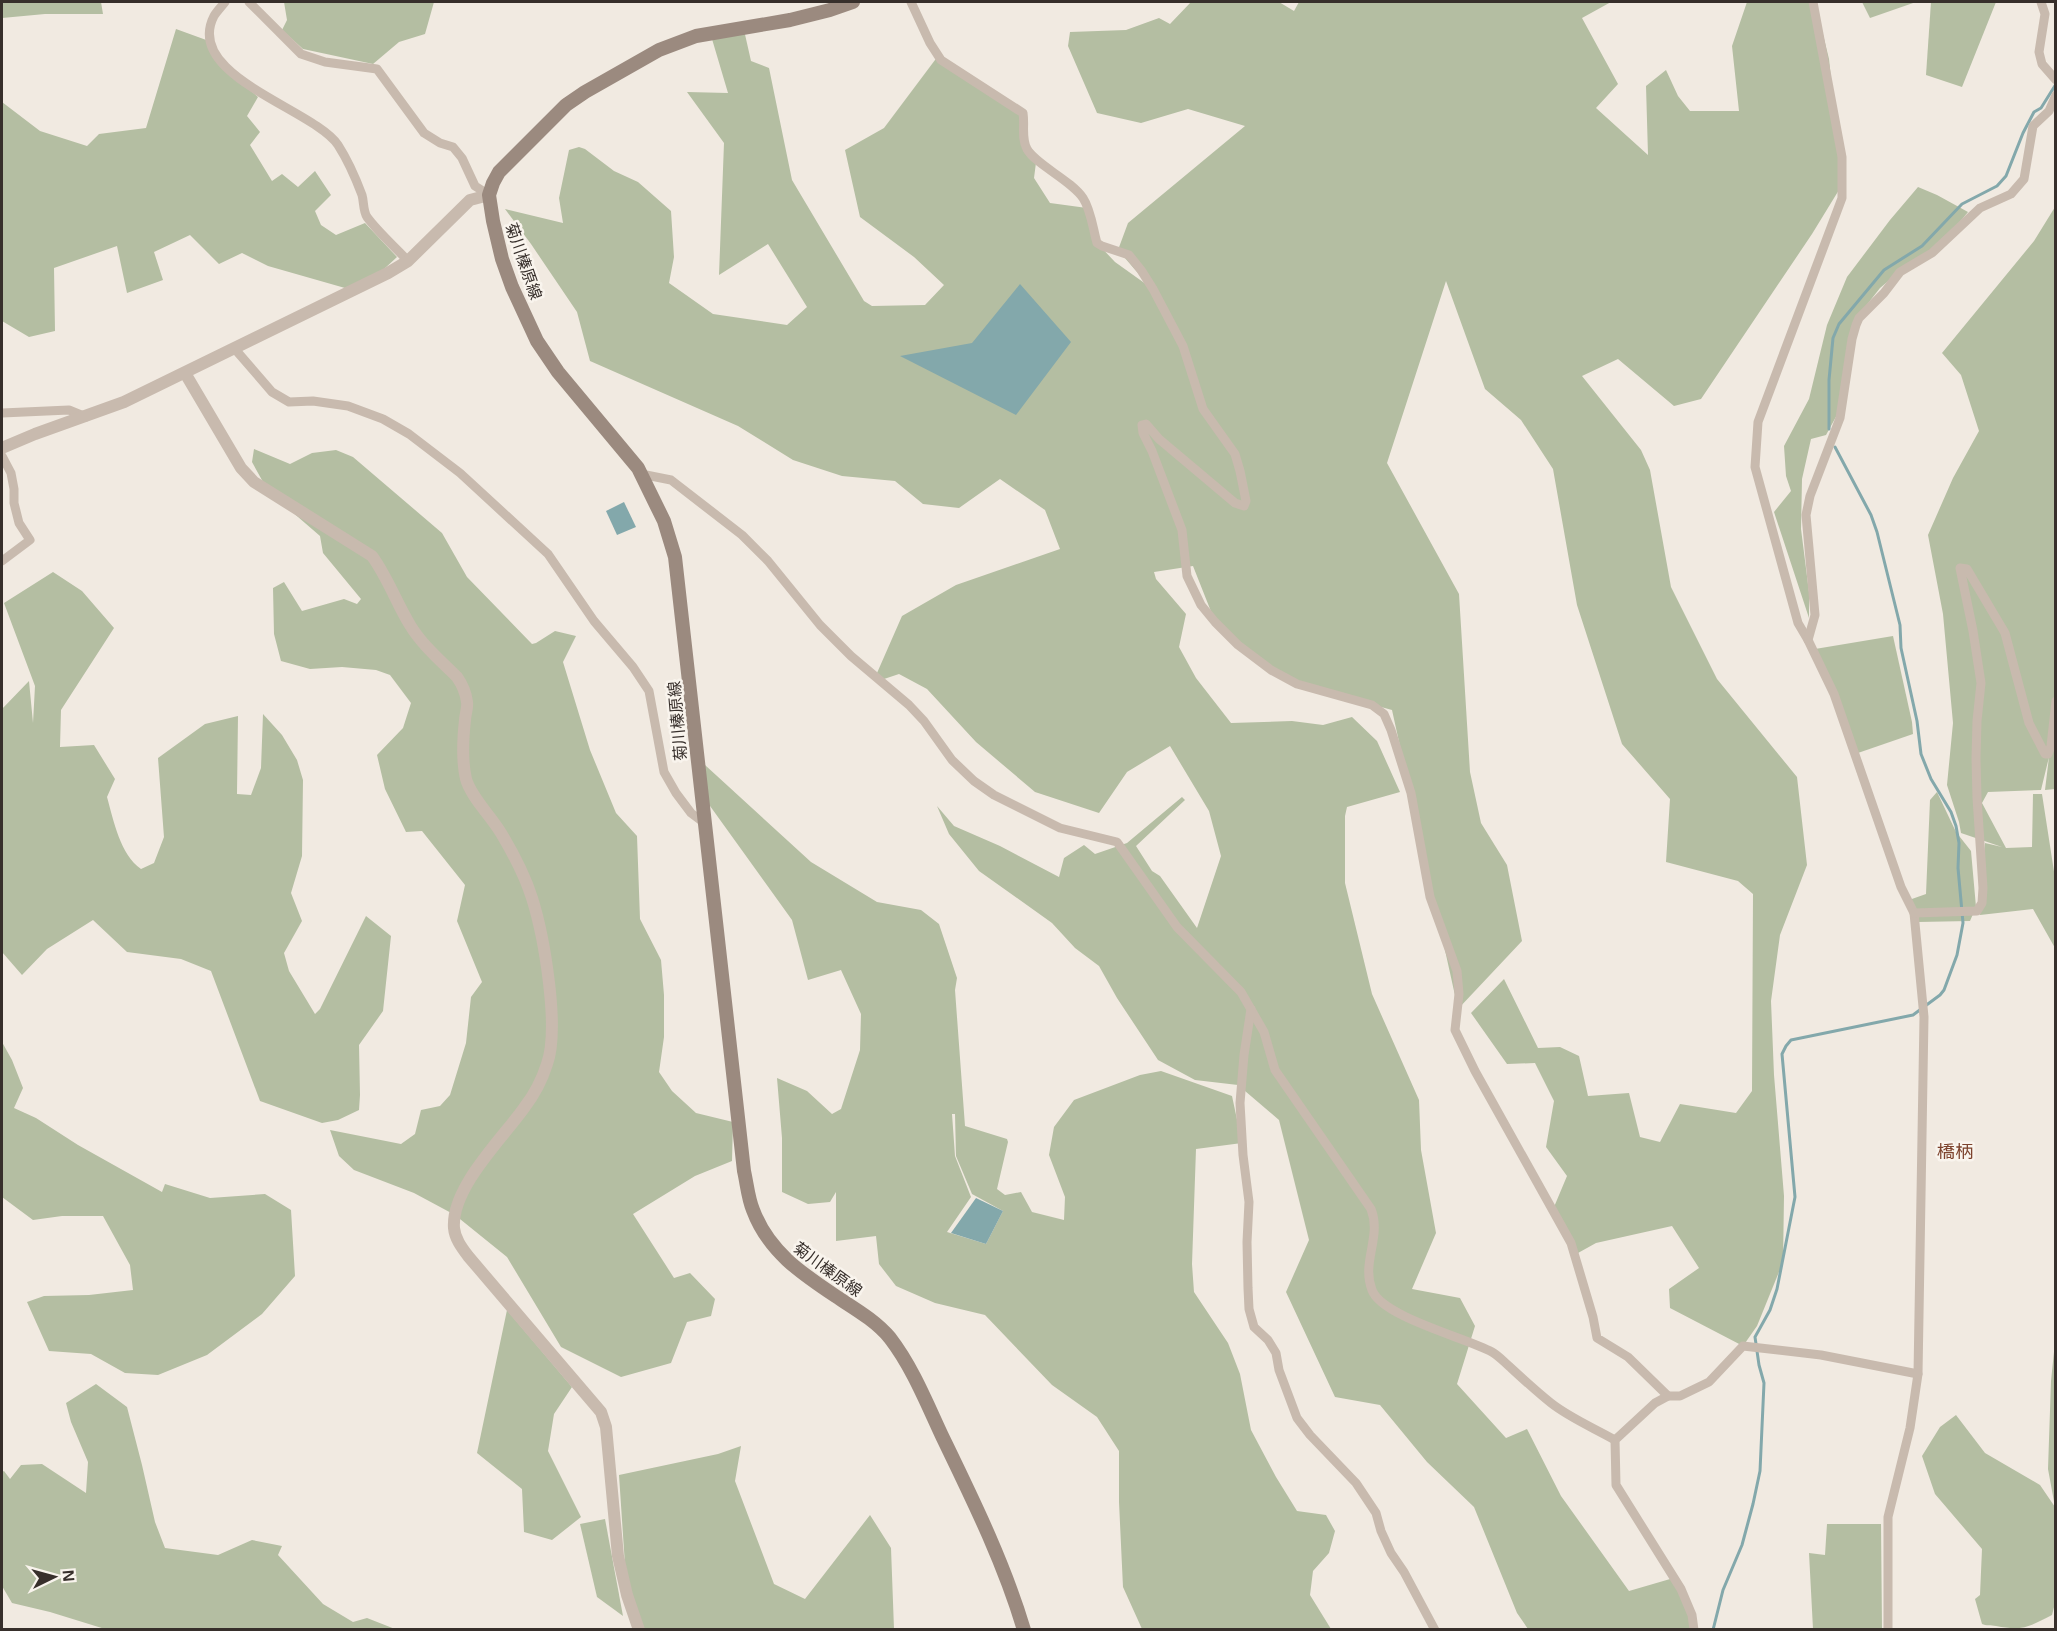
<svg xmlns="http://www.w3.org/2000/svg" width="2057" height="1631" viewBox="0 0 2057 1631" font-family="Arial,'Noto Sans JP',sans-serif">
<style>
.green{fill:#b4bea2;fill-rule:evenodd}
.water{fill:#83a8ab}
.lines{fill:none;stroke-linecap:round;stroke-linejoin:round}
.stream{stroke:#83a8ab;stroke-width:3}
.minor{stroke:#c8baae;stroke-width:9}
.tertiary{stroke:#c8baae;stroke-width:12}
.secondary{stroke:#9b8a7f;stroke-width:14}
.labels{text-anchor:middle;stroke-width:5;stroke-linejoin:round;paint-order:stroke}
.street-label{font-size:16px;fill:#372f2b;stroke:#f9f4ed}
.neighbourhood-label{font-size:18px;fill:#7d432d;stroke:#f9f4ed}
</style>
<rect width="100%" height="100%" fill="#f1eae1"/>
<g class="green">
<path d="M2,2H101L103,14H45L2,18Z"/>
<path d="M284,2H434L425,34L399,42L373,64L303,49L282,30L287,20Z"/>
<path d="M1191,2H1279L1294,11L1299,2H1611L1582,18L1618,84L1596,108L1648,155L1646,86L1666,70L1678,96L1690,111H1739L1732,46L1747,2H1815L1829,59L1842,185L1812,234L1701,399L1674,406L1618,359L1582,376L1641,450L1650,470L1671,587L1717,679L1797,777L1807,865L1780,935L1771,1001L1774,1075L1784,1196L1783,1262L1757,1326L1743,1346L1670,1308L1669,1289L1699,1268L1672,1226L1596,1243L1578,1253L1554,1207L1567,1176L1546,1147L1554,1101L1535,1063L1507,1064L1471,1013L1504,979L1538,1048L1560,1047L1579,1056L1588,1096L1629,1093L1640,1137L1660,1142L1680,1104L1736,1113L1752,1091L1753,894L1738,881L1666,862L1670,799L1622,744L1577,605L1553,469L1521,420L1485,389L1446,281L1387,463L1459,594L1470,772L1481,823L1507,865L1522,941L1458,1009L1392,710L1301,685L1251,655L1212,614L1193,566L1154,572L1156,579L1186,614L1179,647L1196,678L1231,723L1292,721L1323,725L1352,717L1377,741L1400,792L1347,807L1345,816V883L1372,994L1419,1100L1421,1150L1436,1233L1412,1289L1460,1298L1475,1326L1457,1384L1506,1438L1527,1429L1561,1496L1629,1591L1677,1577L1691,1625L1690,1629H1528L1517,1613L1474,1507L1427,1462L1380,1405L1335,1397L1286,1292L1309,1240L1279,1120L1238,1085L1195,1080L1158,1060L1117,998L1099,966L1075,948L1052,923L979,871L949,834L937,806L954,826L1000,846L1059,877L1064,858L1084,845L1095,854L1127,843L1182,797L1185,800L1136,846L1152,871L1160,876L1197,928L1221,856L1209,811L1170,746L1127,772L1099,813L1035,792L976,742L927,689L899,674L884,679L877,673L902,616L956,585L1060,549L1045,510L1000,479L959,508L923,504L895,481L842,476L793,460L738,426L590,361L577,312L531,244L505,209L563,223L559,198L569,150L579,147L585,149L614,171L638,182L671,211L674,257L669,283L713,314L787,325L807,307L768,244L719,275L724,143L687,92L728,93L712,39L744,30L751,61L769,68L792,180L864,301L872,306L925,305L944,285L914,257L860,217L845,150L884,128L938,56L1023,113V140L1037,155L1034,178L1050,203L1087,208L1097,243L1115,262L1150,287L1118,250L1128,223L1245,126L1188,109L1141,123L1097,113L1068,46L1070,32L1126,30L1159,18L1170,24Z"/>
<path d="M1862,2H1916L1870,18Z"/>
<path d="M1931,2H1996L1962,87L1926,75Z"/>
<path d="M176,29L209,41L216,60L258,97L247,116L260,132L250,145L272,181L282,174L298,187L315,171L331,195L315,211L321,225L336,235L365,223L397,257L383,270L345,288L268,266L242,253L219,264L190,235L154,252L163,280L127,293L117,246L54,268L55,331L29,337L2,321V102L40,131L87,146L99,134L146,128Z"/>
<path d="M1918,187L1937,195L1968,212L1940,246L1905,267L1880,288L1855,320L1843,404L1826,435L1811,439L1802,479L1801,529L1809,592V618L1774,512L1791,491L1786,476L1784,446L1809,399L1827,325L1847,277L1890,220Z"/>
<path d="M2055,207V789L2045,790L2049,757L2041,790L1988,792L1982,803L2006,848L2032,847L2033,794H2042L2055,878V948L2033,909L1980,915L1985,843L2002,847L1961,833L1959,822L1947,785L1953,723L1943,614L1928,535L1953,478L1979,431L1961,375L1942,353L2034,241Z"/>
<path d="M254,449L290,464L312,453L336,450L353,457L442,533L467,577L532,644L536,643L555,631L576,636L563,662L590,750L616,813L637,836L640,919L661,960L664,995V1037L659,1072L672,1091L696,1113L733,1122L732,1161L695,1176L633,1214L674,1278L690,1273L715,1299L711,1316L687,1322L671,1363L621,1377L561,1347L507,1257L455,1215L414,1193L354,1170L339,1156L330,1130L401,1144L415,1134L421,1110L440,1106L450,1095L466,1043L471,997L482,982L457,921L465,885L422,831L406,832L385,789L377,755L403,728L411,703L390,675L376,670L342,667L310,669L281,661L274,634L273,588L284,582L302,611L344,599L357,604L361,599L323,553L320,536L268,491L252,462Z"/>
<path d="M53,572L82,591L114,628L61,710L60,747L94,745L115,779L107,797C114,822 120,854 141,869L154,863L164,837L158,758L205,724L238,716L237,794L251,795L261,768L263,714L282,735L297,760L303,780L302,856L291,893L302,921L284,953L289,971L315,1014L320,1009L366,916L391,936L383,1011L359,1045L360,1095L359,1110L338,1120L322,1123L260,1101L211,971L181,959L127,952L93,920L47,949L22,975L2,952V709L29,681L33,723L35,686L4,603Z"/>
<path d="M1893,636L1912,722L1913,734L1855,754L1815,649Z"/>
<path d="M705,765L811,862L877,902L921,910L939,924L957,978L955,990L965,1126L1007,1139L1008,1142L997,1189L1005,1195L1021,1192L1032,1212L1064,1220L1065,1197L1049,1155L1054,1127L1074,1100L1140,1075L1161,1071L1232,1096L1242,1143L1196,1149L1192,1264L1194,1292L1228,1343L1240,1374L1251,1430L1276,1477L1297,1511L1326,1515L1335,1531L1329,1553L1313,1571L1310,1595L1331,1629H1142L1123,1587L1119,1502V1451L1097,1417L1052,1385L985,1315L935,1303L896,1286L879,1264L876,1236L836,1241V1192L830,1202L808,1204L782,1192V1138L777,1078L807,1091L832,1114L841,1109L860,1050L861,1014L841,970L808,980L792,920L705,799ZM952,1114H955L956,1156L972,1194L1003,1211L986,1244L947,1232L971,1197L955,1156Z"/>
<path d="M1937,792L1956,832L1971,851L1976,907L1970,921L1918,922L1909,900L1926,894L1930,800Z"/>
<path d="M2,1042L12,1060L23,1088L14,1108L36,1118L78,1145L162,1192L165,1184L210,1198L265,1194L291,1210L295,1276L262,1314L207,1355L158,1375L125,1373L91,1354L49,1351L27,1302L44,1296L89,1295L133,1290L130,1265L103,1216H62L33,1220L2,1197Z"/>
<path d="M507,1310L572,1387L554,1414L548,1451L581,1517L552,1540L524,1532L522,1489L477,1453Z"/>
<path d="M2055,1342V1603L2052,1615C2029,1627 2022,1631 1996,1626C1991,1625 1986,1626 1982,1624L1975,1599L1980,1595L1982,1549L1935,1494L1922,1456L1940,1427L1956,1415L1985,1453L2040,1485L2055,1507L2048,1469L2051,1381Z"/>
<path d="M96,1384L127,1407L142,1465L155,1522L165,1548L218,1555L252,1540L282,1546L278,1555L323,1604L353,1622L367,1618L395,1629H105L50,1612L12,1603L2,1586V1472L4,1471L10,1479L21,1465L42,1464L86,1493L88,1462L71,1422L66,1403Z"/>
<path d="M741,1446L735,1481L774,1584L805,1599L870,1515L891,1548L894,1629H641L627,1595L619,1475L718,1454Z"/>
<path d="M605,1519L623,1616L597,1597L580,1524Z"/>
<path d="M1827,1524H1881L1882,1629H1813L1809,1553L1825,1555Z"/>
</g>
<g class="water">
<path d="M1020,284L1071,342L1016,415L900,356L972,343Z"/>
<path d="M624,502L636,527L617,535L606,511Z"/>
<path d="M976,1198L1003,1211L986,1244L951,1233Z"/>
</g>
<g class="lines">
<g class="stream">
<path d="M1829,429V380L1833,338L1839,324L1884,270L1922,246L1962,204L1997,186L2006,176L2023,133L2034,112L2041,108L2056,84"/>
<path d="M1713,1630L1723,1590L1742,1545L1753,1504L1760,1471L1764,1383L1759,1365L1755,1337L1770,1310L1777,1289L1795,1197L1782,1054L1786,1046L1791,1040L1913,1015L1940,995L1944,990L1957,955L1963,923L1958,868L1959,843L1956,826L1951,812L1931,779L1921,754L1917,721L1901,648L1900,625L1877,532L1871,515L1835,447"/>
</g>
<g class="minor">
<path d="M225,2C222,6 217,11 214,16C183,76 314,109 338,145C347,159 356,179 362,195C364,202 363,211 367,217C378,232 394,246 408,261"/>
<path d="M249,2L301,54L325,62L377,69L424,133L440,143L453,147L462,158L475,186L489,195"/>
<path d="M911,2L930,43L941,60L1023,113C1025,125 1021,138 1027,149C1036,165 1071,180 1083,198C1091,210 1093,229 1097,243L1102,246L1129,255L1141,270L1153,289L1183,346L1203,409L1235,454L1240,471L1246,501L1244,506L1235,503L1159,439L1146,424L1142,425L1143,433L1152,451L1182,530L1187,576L1201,605L1215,622L1238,645L1271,670L1297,684L1372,705L1384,714L1391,730L1411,793L1430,897L1457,971L1459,994L1455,1030L1475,1071L1571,1243L1593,1317L1597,1338L1628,1357L1668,1396"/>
<path d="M1813,2L1842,157V198L1758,422L1755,467L1798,623L1808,640L1834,694L1901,887L1914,913L1924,1017L1918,1374L1910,1428L1888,1517V1630"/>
<path d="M2041,2L2045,14L2039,52L2042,64L2056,80"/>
<path d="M234,348L272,392L289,402L313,401L348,406L383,419L409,434L460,473L548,554L594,621L633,667L649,691L664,772L676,793L691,813L703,822"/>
<path d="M2,413L69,410L86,417"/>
<path d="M2,456L11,473L14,489V503L19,523L30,540L2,561"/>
<path d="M641,474L671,480L742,535L768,561L820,625L851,656L909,705L924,721L952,760L974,781L994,795L1060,828L1117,842L1177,927L1241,992L1264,1032L1275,1070L1371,1209C1382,1237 1361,1262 1372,1290C1382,1317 1467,1338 1492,1352C1499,1356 1504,1362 1510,1367C1523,1379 1537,1392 1551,1403C1570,1418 1594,1428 1615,1440"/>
<path d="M1808,640L1815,615L1806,515L1810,496L1840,418L1852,339L1856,325L1859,318L1884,293L1900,272L1932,253L1980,208L2011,194L2024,179L2033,126L2049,111L2056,95"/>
<path d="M1914,913L1977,911L1982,903L1983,888L1977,798L1976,758L1977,721L1981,683L1973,631L1960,568L1967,569L2005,633L2029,723L2045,754H2048L2051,746L2056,701"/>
<path d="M1251,1009L1244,1055L1240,1103L1243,1155L1249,1202L1247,1242L1248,1288L1249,1309L1254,1327L1268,1340L1276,1353L1279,1370L1297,1418L1310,1435L1356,1483L1376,1513L1381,1531L1391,1553L1404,1572L1435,1630"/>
<path d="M1694,1630L1692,1615L1681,1589L1616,1485L1615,1440L1655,1403L1668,1396H1680L1709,1382L1743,1346L1821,1355L1918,1374"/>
</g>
<g class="tertiary">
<path d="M185,373L241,468L254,482L372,556C388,578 396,602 410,625C422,645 441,661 457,677C462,684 466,694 467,702C468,708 465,715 465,720C463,738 462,762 466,779C471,797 491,816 501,833C513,853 525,876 532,898C544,936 560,1028 547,1064C542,1080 534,1095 524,1108C502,1139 451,1188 454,1228C455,1239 462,1248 468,1256L601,1412L606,1427L618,1556L627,1595L639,1630"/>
<path d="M2,448L35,434L124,402L388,273L408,261L470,200L489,195"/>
</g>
<path class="secondary" d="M853,2L830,10L790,20L696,36L659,50L585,92L566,105L499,172L493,183L489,195L493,221L502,259L512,287L537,341L558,372L638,468L664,521L675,557L744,1171C747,1184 748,1198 753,1210C769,1253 804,1275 840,1299C857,1310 877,1322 890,1338C913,1368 927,1404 943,1438C973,1500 1004,1563 1024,1630"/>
</g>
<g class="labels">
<g class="street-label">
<text transform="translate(524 261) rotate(71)" y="6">菊川榛原線</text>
<text transform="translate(677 721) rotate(-95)" y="6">菊川榛原線</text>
<text transform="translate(828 1269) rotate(36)" y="6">菊川榛原線</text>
</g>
<g class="neighbourhood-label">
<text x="1955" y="1158">橋柄</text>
</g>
</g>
<rect width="2057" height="1631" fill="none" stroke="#372f2b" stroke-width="6"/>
<g transform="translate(54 1577) rotate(85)" stroke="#f9f4ed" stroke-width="4.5" paint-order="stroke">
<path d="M0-4.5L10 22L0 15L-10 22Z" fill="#372f2b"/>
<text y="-9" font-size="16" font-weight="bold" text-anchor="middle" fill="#372f2b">N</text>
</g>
</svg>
